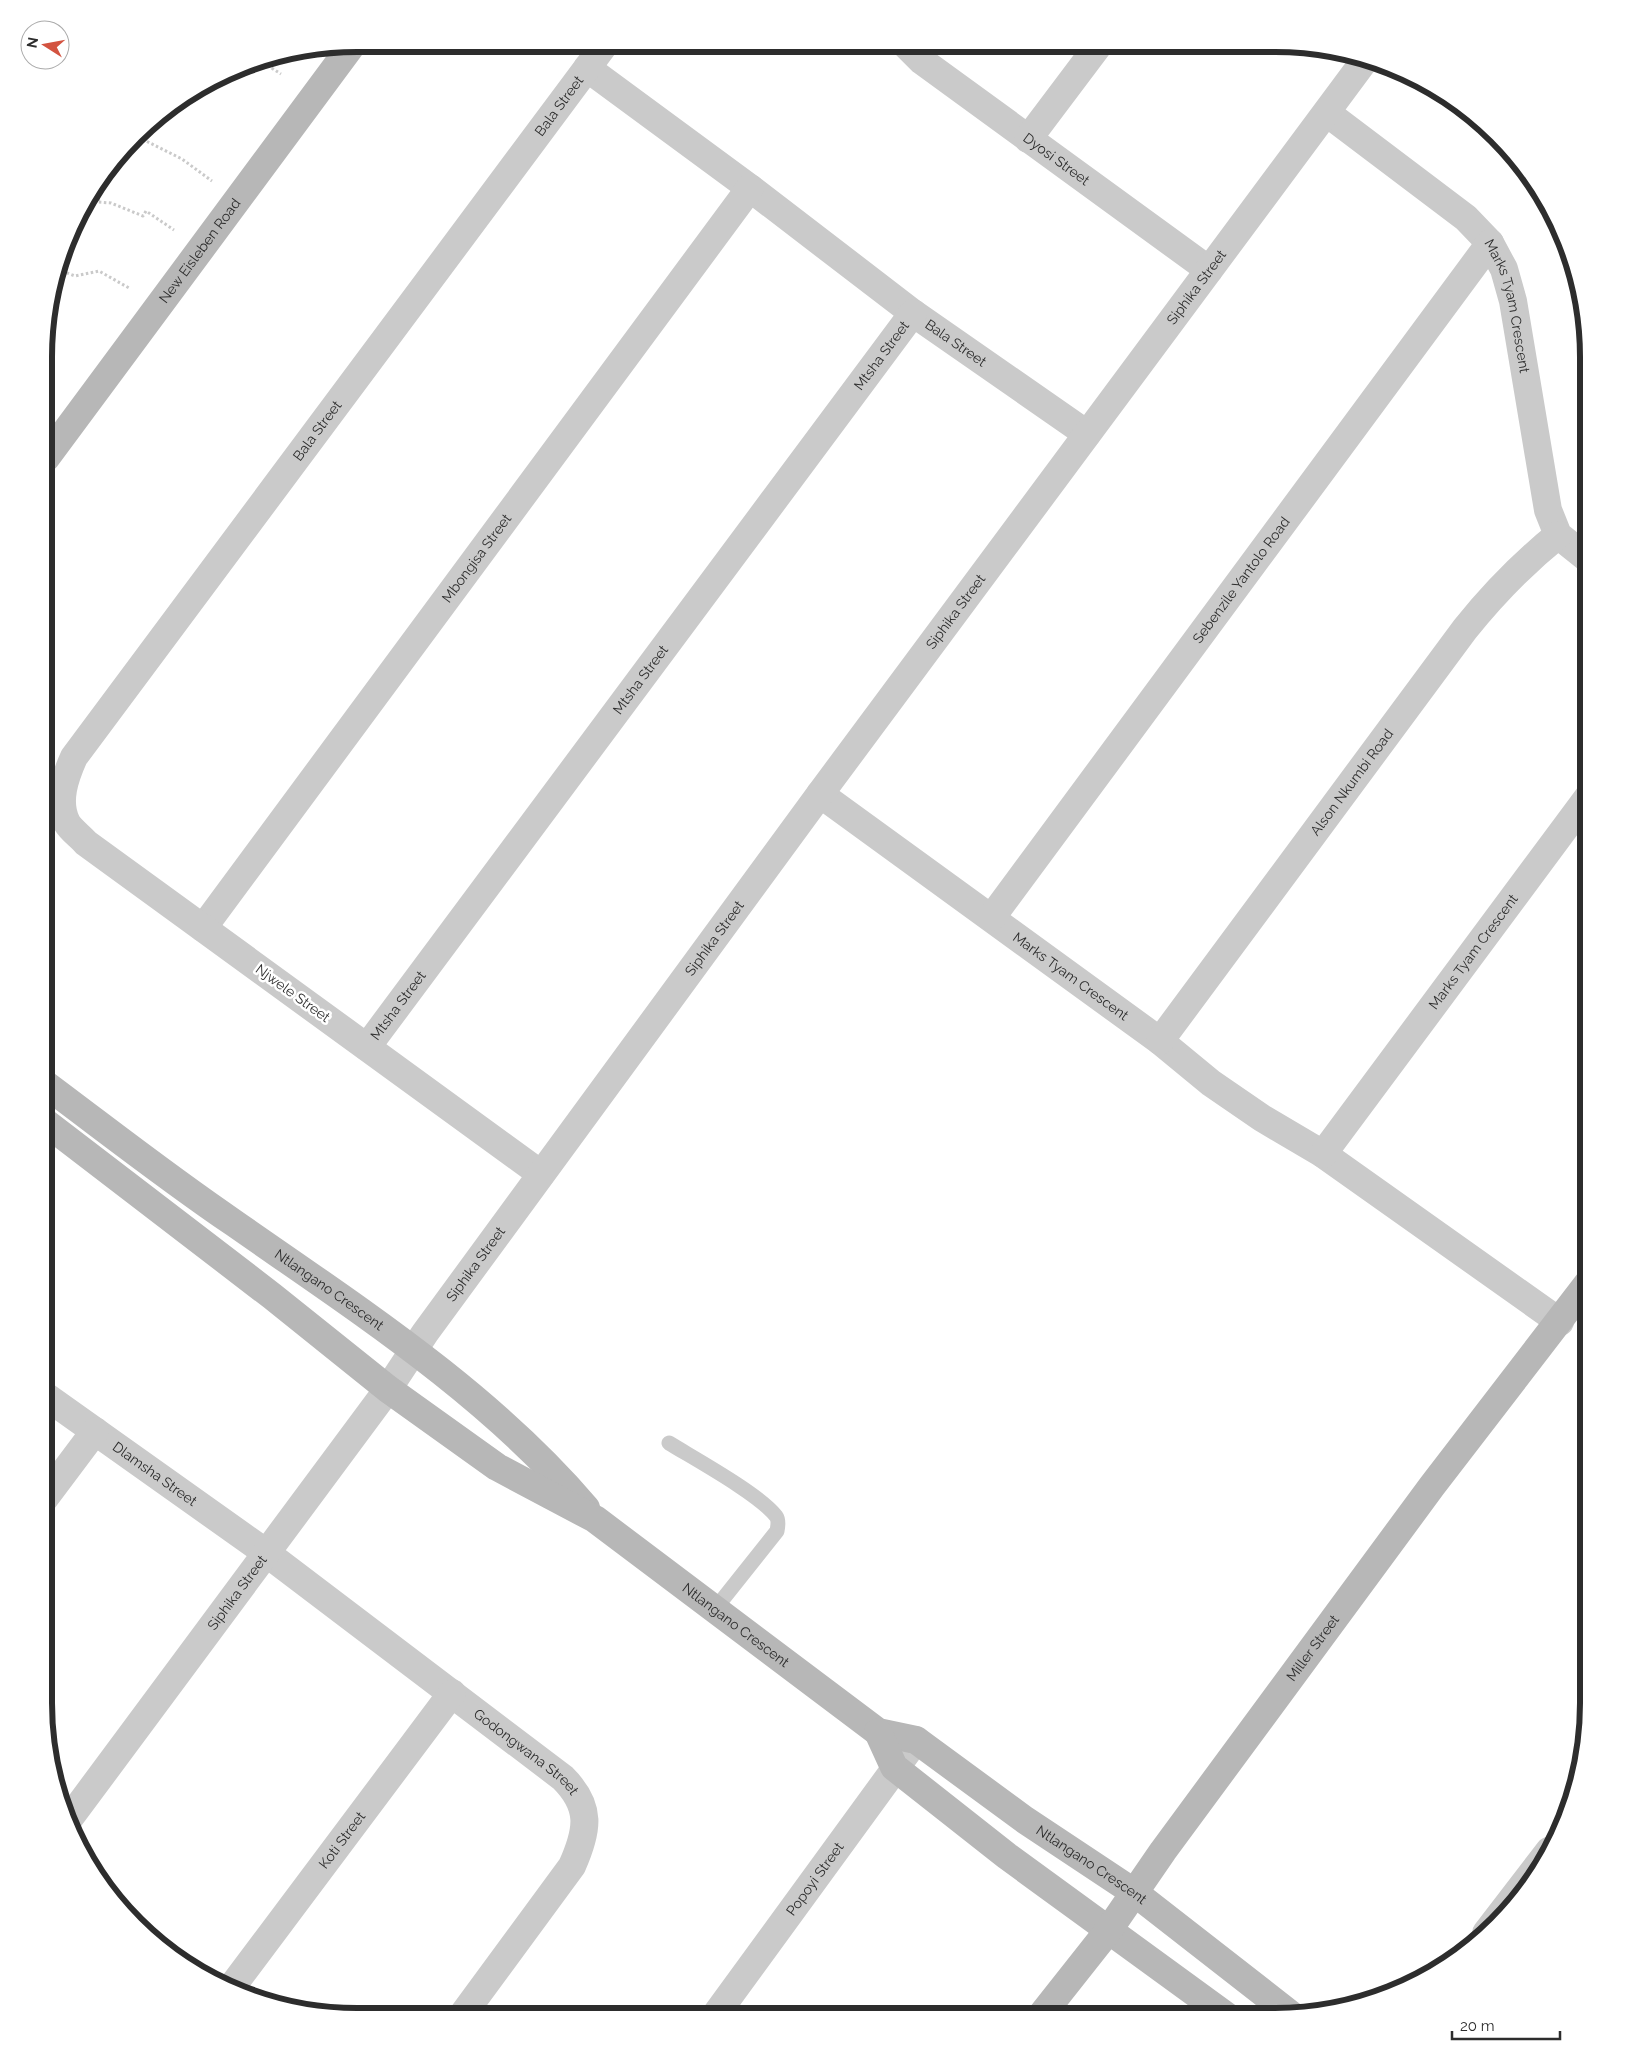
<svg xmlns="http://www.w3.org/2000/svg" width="1632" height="2061" viewBox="0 0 1632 2061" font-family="Raleway,sans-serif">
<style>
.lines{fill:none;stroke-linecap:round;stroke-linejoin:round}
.path{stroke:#cacaca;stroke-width:3;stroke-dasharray:2.5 2.5;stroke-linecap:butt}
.lane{stroke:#cacaca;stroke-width:15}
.street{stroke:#cacaca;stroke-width:28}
.secondary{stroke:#b7b7b7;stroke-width:28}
.labels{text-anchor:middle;stroke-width:5;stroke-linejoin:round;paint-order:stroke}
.street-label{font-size:14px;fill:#2d2d2d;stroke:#fff}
.rim{fill:none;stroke:#2d2d2d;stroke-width:6}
</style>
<rect width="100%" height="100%" fill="#fff"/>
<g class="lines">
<g class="path">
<path d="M259,60L281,74"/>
<path d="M138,137L182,159L212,181"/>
<path d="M92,194L99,195L98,202L111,203L143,216L146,211L174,230"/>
<path d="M62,271L75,276L99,271L129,288"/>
<path d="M46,725L54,730"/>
</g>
<path class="lane" d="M669,1443C695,1459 759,1494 776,1516C779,1520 778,1526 777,1531L715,1609"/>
<g class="street">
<path id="s1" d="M906,45L922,61L1209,270"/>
<path id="s2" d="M587,68L750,188L913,313L1087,434"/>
<path id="s3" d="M1327,113L1466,218L1490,243L1504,269L1513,301L1548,510L1558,535L1588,559"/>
<path d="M1028,139L1098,46"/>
<path id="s4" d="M820,794L1160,1041L1211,1083L1262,1118L1323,1154L1560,1322"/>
<path id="s5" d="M992,917L1490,243"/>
<path id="s6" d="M203,928L750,188"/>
<path id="s7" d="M1160,1041L1465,629C1494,593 1522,564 1558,535"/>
<path id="s8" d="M367,1047L913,313"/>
<path id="s9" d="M1323,1154L1588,797"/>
<path id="s10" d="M541,1174L86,843C81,837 71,830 67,823C56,802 65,777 74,757L605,44"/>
<path id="s11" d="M44,1395L265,1552L563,1778C592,1807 588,1830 572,1866L461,2017"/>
<path d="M44,1499L95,1431"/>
<path id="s12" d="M69,1819L388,1389L425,1333L820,794L1365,60"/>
<path d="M1486,1933L1549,1851"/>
<path id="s13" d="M231,1988L452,1693"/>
<path id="s14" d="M714,2017L916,1740"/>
</g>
<g class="secondary">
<path id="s15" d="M46,458L352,45"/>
<path id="s16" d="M45,1084C108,1131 169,1179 234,1223C357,1309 488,1393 586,1508"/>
<path id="s17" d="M45,1122L272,1296L388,1389L497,1467L595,1519L878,1732L916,1740L1025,1820L1135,1893L1294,2017"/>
<path d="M878,1732L894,1767L1007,1856L1228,2017"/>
<path id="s18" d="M1040,2017L1108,1931L1163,1851L1432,1486L1588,1283"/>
</g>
</g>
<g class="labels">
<g class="street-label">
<text dy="5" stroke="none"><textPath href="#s10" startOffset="1471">Bala Street</textPath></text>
<text dy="5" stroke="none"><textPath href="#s1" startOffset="189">Dyosi Street</textPath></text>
<text dy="5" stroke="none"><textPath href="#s15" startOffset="258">New Eisleben Road</textPath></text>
<text dy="5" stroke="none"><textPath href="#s12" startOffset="1902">Siphika Street</textPath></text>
<text dy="5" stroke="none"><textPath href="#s3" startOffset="275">Marks Tyam Crescent</textPath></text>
<text dy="5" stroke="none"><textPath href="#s2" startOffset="460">Bala Street</textPath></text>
<text dy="5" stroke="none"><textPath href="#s8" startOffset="862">Mtsha Street</textPath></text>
<text dy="5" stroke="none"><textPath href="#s10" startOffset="1066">Bala Street</textPath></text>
<text dy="5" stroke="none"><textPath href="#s6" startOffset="460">Mbongisa Street</textPath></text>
<text dy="5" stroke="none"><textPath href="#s5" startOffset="419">Sebenzile Yantolo Road</textPath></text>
<text dy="5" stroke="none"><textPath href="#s12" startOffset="1498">Siphika Street</textPath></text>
<text dy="5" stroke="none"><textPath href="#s8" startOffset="458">Mtsha Street</textPath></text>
<text dy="5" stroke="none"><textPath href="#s7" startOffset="322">Alson Nkumbi Road</textPath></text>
<text dy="5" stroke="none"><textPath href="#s12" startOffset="1092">Siphika Street</textPath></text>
<text dy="5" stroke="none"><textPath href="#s9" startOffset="252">Marks Tyam Crescent</textPath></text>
<text dy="5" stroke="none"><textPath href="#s4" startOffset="310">Marks Tyam Crescent</textPath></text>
<text transform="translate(293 993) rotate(36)" y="5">Njwele Street</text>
<text dy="5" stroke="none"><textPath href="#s8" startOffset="52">Mtsha Street</textPath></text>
<text dy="5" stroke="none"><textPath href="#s12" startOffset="688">Siphika Street</textPath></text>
<text dy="5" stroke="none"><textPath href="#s16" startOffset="351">Ntlangano Crescent</textPath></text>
<text dy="5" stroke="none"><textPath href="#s11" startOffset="136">Dlamsha Street</textPath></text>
<text dy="5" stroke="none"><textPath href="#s12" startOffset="282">Siphika Street</textPath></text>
<text dy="5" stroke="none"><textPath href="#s17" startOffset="856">Ntlangano Crescent</textPath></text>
<text dy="5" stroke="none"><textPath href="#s18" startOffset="459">Miller Street</textPath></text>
<text dy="5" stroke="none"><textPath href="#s11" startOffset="600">Godongwana Street</textPath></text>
<text dy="5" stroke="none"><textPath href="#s13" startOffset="185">Koti Street</textPath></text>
<text dy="5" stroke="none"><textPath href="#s17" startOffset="1288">Ntlangano Crescent</textPath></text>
<text dy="5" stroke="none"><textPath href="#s14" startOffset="171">Popoyi Street</textPath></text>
</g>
</g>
<path d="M0 0H1632V2061H0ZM357 52H1275A305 305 0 0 1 1580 357V1703A305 305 0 0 1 1275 2008H357A305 305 0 0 1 52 1703V357A305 305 0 0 1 357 52Z" fill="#fff" fill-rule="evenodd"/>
<path class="rim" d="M357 52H1275A305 305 0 0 1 1580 357V1703A305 305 0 0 1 1275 2008H357A305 305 0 0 1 52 1703V357A305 305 0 0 1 357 52Z"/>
<g transform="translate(45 45) rotate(281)"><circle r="24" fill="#ffffff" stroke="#ababab"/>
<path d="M0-4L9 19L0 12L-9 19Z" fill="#d35340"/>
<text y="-8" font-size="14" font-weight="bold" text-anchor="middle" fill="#2d2d2d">N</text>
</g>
<path d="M1452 2031v8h108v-8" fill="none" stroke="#2d2d2d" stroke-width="2.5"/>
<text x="1460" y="2031" font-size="15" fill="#2d2d2d" stroke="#ffffff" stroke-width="4" paint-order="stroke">20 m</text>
</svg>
